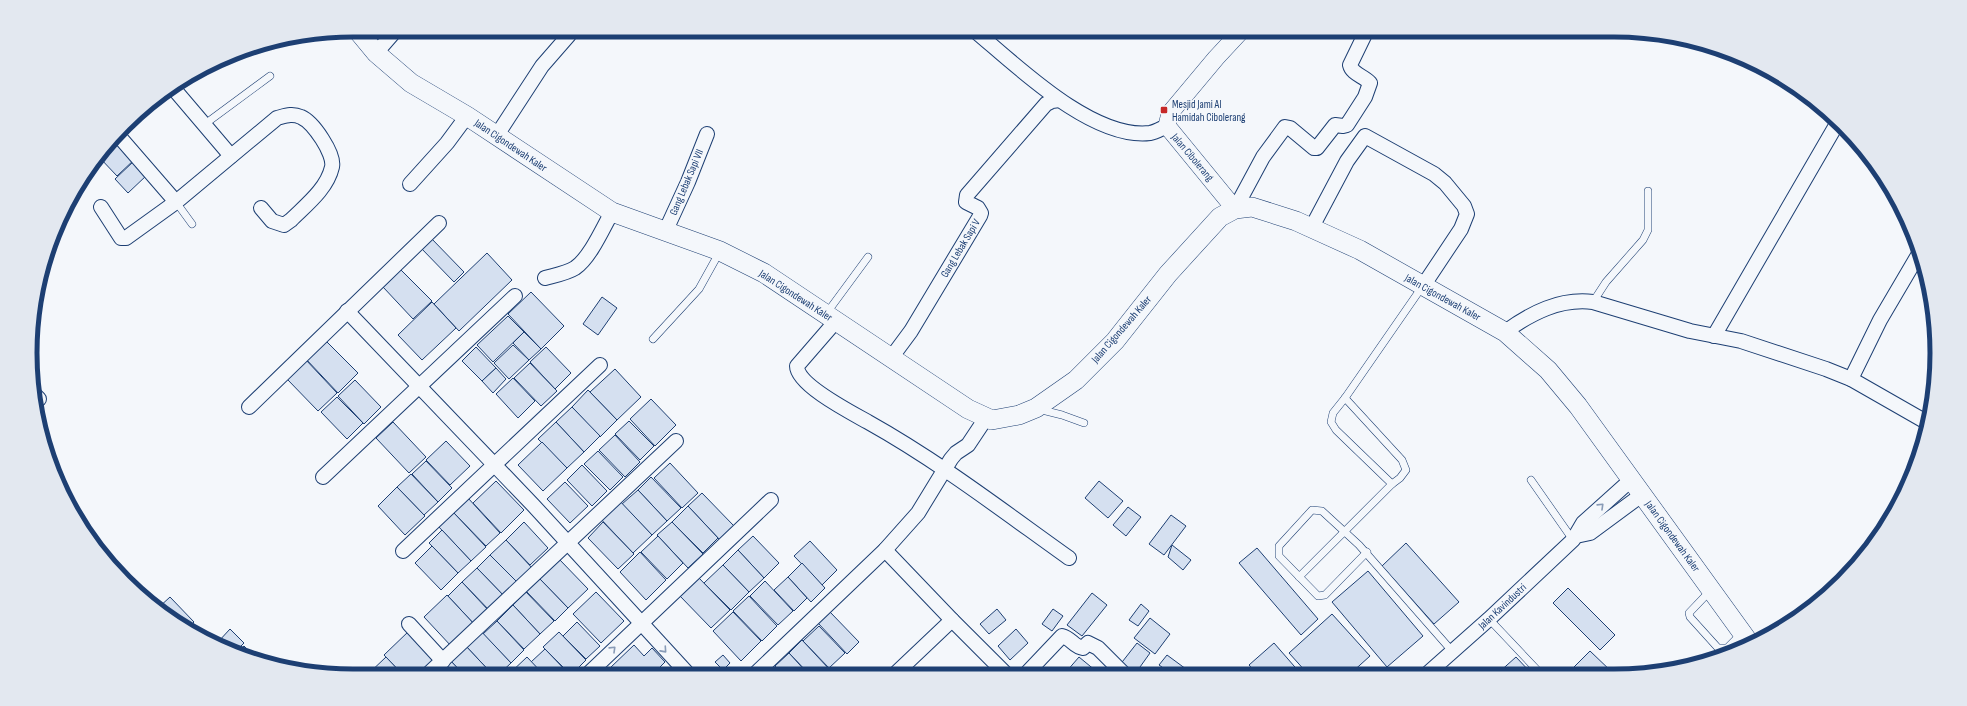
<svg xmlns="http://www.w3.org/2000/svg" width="1967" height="706" viewBox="0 0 1967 706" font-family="'Sofia Sans Condensed',sans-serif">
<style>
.building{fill:#d5e0f0;stroke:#1d3f73}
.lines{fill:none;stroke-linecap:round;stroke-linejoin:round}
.service-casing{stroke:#1d3f73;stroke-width:8}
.minor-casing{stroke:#1d3f73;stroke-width:16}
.tertiary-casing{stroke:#1d3f73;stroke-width:18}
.secondary-casing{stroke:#1d3f73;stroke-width:20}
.service{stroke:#f4f7fb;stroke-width:7}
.minor{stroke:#f4f7fb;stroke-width:14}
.tertiary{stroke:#f4f7fb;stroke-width:17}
.secondary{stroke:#f4f7fb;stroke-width:19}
.oneway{stroke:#889bb7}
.poi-dot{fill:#c62828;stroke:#f4f7fb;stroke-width:1.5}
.labels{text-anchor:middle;stroke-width:3;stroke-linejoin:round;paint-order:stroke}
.poi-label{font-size:11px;fill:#1d3f73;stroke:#f4f7fb;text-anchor:start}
.street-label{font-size:11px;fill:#1d3f73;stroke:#f4f7fb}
.rim{fill:none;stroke:#1d3f73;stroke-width:5}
</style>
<rect width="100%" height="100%" fill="#f4f7fb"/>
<g class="building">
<path d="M116,135L119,138L99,157L98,156Z"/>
<path d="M118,139L136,158L117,176L99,157Z"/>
<path d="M134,161L147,175L128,193L115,179Z"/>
<path d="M430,237L464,272L454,282L420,247Z"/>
<path d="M487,253L512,280L459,331L434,304Z"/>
<path d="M401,270L432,301L413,319L383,287Z"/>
<path d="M531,292L564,326L541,349L508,314Z"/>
<path d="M602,297L617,308L598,335L583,324Z"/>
<path d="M432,302L456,328L422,360L398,335Z"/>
<path d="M508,316L524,332L493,362L477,345Z"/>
<path d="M524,332L541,349L529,360L513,343Z"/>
<path d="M324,339L358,373L338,393L305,358Z"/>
<path d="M513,345L529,360L509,379L494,363Z"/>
<path d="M476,347L496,368L482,381L462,361Z"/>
<path d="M546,347L571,373L555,389L530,362Z"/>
<path d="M306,360L337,393L318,411L287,379Z"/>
<path d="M530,363L557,391L541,406L514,378Z"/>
<path d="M496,368L506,379L493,393L482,381Z"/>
<path d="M615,369L641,397L617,420L590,392Z"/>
<path d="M513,378L535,401L518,418L496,394Z"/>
<path d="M355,380L381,407L364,424L338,396Z"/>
<path d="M588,390L617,420L600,437L572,407Z"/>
<path d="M337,397L363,423L347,439L321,412Z"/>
<path d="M651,399L676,425L655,446L630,419Z"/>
<path d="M572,407L600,436L584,452L556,422Z"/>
<path d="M629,421L654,446L640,460L615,434Z"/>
<path d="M393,422L426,457L409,473L376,438Z"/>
<path d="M556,422L584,452L567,468L538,439Z"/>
<path d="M615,435L640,462L625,477L599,450Z"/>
<path d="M446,441L470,466L450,485L426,460Z"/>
<path d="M542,442L567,468L543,491L518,465Z"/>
<path d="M598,451L623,477L610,490L584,464Z"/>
<path d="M426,461L452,488L438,502L412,474Z"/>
<path d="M670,463L698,493L682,508L654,478Z"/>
<path d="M582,465L607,491L592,506L567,480Z"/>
<path d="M411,474L438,502L424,515L397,487Z"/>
<path d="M651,477L681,508L667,521L638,490Z"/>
<path d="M496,481L524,510L501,533L473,503Z"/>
<path d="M1099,481L1123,501L1108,518L1085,498Z"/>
<path d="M565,482L588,506L570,523L547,499Z"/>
<path d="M397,487L425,516L405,535L378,506Z"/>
<path d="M638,490L667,521L652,535L622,504Z"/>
<path d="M702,493L734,526L720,540L688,506Z"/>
<path d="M468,498L500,533L486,546L453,512Z"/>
<path d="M617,498L652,535L633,553L598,516Z"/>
<path d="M688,506L718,538L703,553L672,522Z"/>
<path d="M1128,507L1141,517L1126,536L1113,525Z"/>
<path d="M453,512L486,547L471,561L438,526Z"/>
<path d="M1171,515L1186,526L1164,555L1149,544Z"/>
<path d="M524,522L548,548L530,565L506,540Z"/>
<path d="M603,522L634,554L618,569L588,538Z"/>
<path d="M672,522L703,554L688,568L657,535Z"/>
<path d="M442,530L471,561L458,573L429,543Z"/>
<path d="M658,536L683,563L667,579L641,552Z"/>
<path d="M753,536L779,563L764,578L738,550Z"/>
<path d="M506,540L533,569L518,583L490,555Z"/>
<path d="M810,541L837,570L822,585L794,556Z"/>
<path d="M1406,543L1459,602L1434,624L1382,566Z"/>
<path d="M1172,545L1191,560L1183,570L1168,557Z"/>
<path d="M432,546L458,573L441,590L415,563Z"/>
<path d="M1257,548L1318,619L1301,635L1239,563Z"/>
<path d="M738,550L764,578L749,592L723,565Z"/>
<path d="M640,552L666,580L646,600L620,572Z"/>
<path d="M490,555L519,584L505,597L477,568Z"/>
<path d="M559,559L588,589L568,608L539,578Z"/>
<path d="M802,563L825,588L811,602L788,577Z"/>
<path d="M723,565L749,592L731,610L704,583Z"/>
<path d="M477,568L505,597L490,611L462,582Z"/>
<path d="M1368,571L1423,636L1387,667L1332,602Z"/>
<path d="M698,577L730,610L711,628L679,595Z"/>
<path d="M788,577L807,598L794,611L774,590Z"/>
<path d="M539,578L568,608L555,621L525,590Z"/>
<path d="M765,581L793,611L778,625L750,596Z"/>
<path d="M462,582L489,611L475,625L448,596Z"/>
<path d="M1568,588L1615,635L1600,650L1553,603Z"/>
<path d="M526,592L554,621L540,634L513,605Z"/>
<path d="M596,592L624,621L601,643L573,614Z"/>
<path d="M1092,593L1107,605L1082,636L1067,625Z"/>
<path d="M447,595L475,625L452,647L424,617Z"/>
<path d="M749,596L777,626L762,641L733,611Z"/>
<path d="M170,597L194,622L188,628L173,621L158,608Z"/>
<path d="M1141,604L1149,611L1138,626L1129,620Z"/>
<path d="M513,605L540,634L524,649L497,621Z"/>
<path d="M997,609L1006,620L989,634L980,624Z"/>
<path d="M1053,609L1063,616L1052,631L1042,624Z"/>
<path d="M733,612L761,641L741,661L713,631Z"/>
<path d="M830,612L859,642L847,654L818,623Z"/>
<path d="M1332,614L1370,656L1350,674H1308L1289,653Z"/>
<path d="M1150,618L1170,634L1155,654L1134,638Z"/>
<path d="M497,621L524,650L511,663L483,634Z"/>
<path d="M577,622L600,646L586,659L563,636Z"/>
<path d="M819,626L845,653L829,668L803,641Z"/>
<path d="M230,629L244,643L237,650L218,642Z"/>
<path d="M479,629L511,663L497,676H494L464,644Z"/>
<path d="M1016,629L1028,643L1010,660L998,646Z"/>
<path d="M410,630L437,659L419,676H404L384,655Z"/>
<path d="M559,632L586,660L571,675L543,647Z"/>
<path d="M802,640L830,670L825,675H810L789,653Z"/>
<path d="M1137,643L1150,653L1135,674H1130L1119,666Z"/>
<path d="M1274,643L1301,674H1257L1249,665Z"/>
<path d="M464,644L494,676H465L449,659Z"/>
<path d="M634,645L644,656L652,648L665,662L658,669L664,675H617L610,668Z"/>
<path d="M244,646L257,659L238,651Z"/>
<path d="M545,649L568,673L565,676H545L531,662Z"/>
<path d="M1590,651L1613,673H1568Z"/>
<path d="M789,653L809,675H783L775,666Z"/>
<path d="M723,655L730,663L723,670L715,662Z"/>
<path d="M1167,655L1186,669L1179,674H1172L1159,665Z"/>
<path d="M386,657L404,676H366Z"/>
<path d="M527,657L545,676H511L509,674Z"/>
<path d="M1079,657L1096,671L1093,674H1069L1066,672Z"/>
<path d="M1516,657L1531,673L1497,674Z"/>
<path d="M448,658L465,676H437L434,672Z"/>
<path d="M607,670L612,675H602Z"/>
</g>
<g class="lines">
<g class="service-casing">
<g id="service">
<path d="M205,124L270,76"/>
<path d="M176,202L192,224"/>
<path d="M1593,302L1606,282L1643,240L1648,230V191"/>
<path d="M826,314L868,257"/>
<path d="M653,339L699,289L719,253"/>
<path d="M1345,398L1402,460L1406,470L1400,478L1392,484"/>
<path d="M1038,409L1062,415L1084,423"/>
<path d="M1531,480L1573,540"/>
<path d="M1367,552L1325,595L1318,596L1279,556V546L1312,510L1322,511L1359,545L1452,651"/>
<path d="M1299,577L1392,484L1336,430L1331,422L1333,413L1345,398L1422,287"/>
<path d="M1710,591L1689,613L1690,617L1718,648H1727L1742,633"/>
<path d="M1489,619L1540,673"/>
</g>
</g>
<g class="minor-casing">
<g id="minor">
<path d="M974,30C1016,65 1092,140 1150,133C1156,132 1162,128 1167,126"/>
<path d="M376,53L396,30"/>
<path d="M174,89L231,156"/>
<path d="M117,134L176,202"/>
<path d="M497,135L542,66L569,35"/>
<path d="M410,184L447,143L467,116"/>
<path d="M101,207L121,238H126L176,202L277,118C285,116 292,113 301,117C313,122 335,154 332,167C327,189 306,205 291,220L284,225L272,221L261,208"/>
<path d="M1235,209L1263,157L1285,127L1290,128L1314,148H1317L1335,125L1343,126L1347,125L1365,97L1370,83C1364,76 1352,74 1350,65L1367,30"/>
<path d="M1312,227L1347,161L1365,136L1434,174L1445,183L1464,206L1467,214L1461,229L1423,286"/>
<path d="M666,230L688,182L707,134"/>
<path d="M545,278C556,275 567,273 575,268C590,258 603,228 612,212"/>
<path d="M347,311L533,505L689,675"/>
<path d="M836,321L797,366C797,385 852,413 868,422C938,461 1003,511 1069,558"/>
<path d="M1505,332C1531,313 1560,298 1593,302L1690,331L1741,341L1826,369L1851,379L1928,423"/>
<path d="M1714,336L1838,122"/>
<path d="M891,358L911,331L980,216L981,213L978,208L966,202L967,195L1046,104L1052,101L1059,100"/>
<path d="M1851,379L1880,320L1920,252"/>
<path d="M34,394L39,399"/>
<path d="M249,407L439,223"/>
<path d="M323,477L515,296"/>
<path d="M1576,536L1590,533L1643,494"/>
<path d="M885,550L952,620L1007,675"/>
<path d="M403,551L600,365"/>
<path d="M409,624L443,661"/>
<path d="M1427,674L1489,619L1573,540L1583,523L1632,479"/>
<path d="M587,675L771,500"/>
<path d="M754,675L885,550L918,513L951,459L956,453L968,445L986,418"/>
<path d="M894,675L952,620"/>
<path d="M1025,675L1062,636C1071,638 1074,647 1083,648L1088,643L1098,648L1124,674"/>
<path d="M426,676L676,441"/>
</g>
</g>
<g class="tertiary-casing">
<path id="tertiary" d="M1235,209L1167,126L1170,113L1216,58L1242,30"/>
</g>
<g class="secondary-casing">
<path id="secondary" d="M357,30L376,53L411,83L467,116L612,212L720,251L764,273L968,409L992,420L1019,415L1036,408L1076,380L1115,341L1168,274L1220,217L1235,209L1252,207L1296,221L1360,250L1505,332L1548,370L1578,406L1751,645"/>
</g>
<use href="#service" class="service"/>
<use href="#minor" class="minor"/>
<use href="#tertiary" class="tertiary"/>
<use href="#secondary" class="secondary"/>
</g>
<defs><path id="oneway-chevron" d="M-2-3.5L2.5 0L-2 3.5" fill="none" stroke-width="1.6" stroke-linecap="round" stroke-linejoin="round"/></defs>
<g class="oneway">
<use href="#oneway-chevron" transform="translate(1601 506) rotate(-44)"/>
<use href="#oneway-chevron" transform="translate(613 649) rotate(-44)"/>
<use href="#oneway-chevron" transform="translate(664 650) rotate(48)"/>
</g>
<rect class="poi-dot" x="1160" y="106" width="8" height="8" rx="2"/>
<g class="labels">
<g class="poi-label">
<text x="1172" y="108">Mesjid Jami Al<tspan x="1172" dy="13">Hamidah Cibolerang</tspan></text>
</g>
<g class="street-label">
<text transform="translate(511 145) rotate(34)" y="4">Jalan Cigondewah Kaler</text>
<text transform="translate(1193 157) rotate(50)" y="4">Jalan Cibolerang</text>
<text transform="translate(686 182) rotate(-67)" y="4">Gang Lebak Sapi VII</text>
<text transform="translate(960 248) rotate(-59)" y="4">Gang Lebak Sapi V</text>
<text transform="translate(796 295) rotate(33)" y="4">Jalan Cigondewah Kaler</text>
<text transform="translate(1443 297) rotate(29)" y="4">Jalan Cigondewah Kaler</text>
<text transform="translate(1121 329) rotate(-49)" y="4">Jalan Cigondewah Kaler</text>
<text transform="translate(1673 536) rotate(54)" y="4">Jalan Cigondewah Kaler</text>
<text transform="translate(1502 606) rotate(-43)" y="4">Jalan Kavindustri</text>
</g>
</g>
<path d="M0 0H1967V706H0ZM353 37H1614A316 316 0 0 1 1930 353V353A316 316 0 0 1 1614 669H353A316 316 0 0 1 37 353V353A316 316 0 0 1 353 37Z" fill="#e3e8f0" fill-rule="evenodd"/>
<path class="rim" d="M353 37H1614A316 316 0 0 1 1930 353V353A316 316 0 0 1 1614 669H353A316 316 0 0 1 37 353V353A316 316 0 0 1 353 37Z"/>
</svg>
